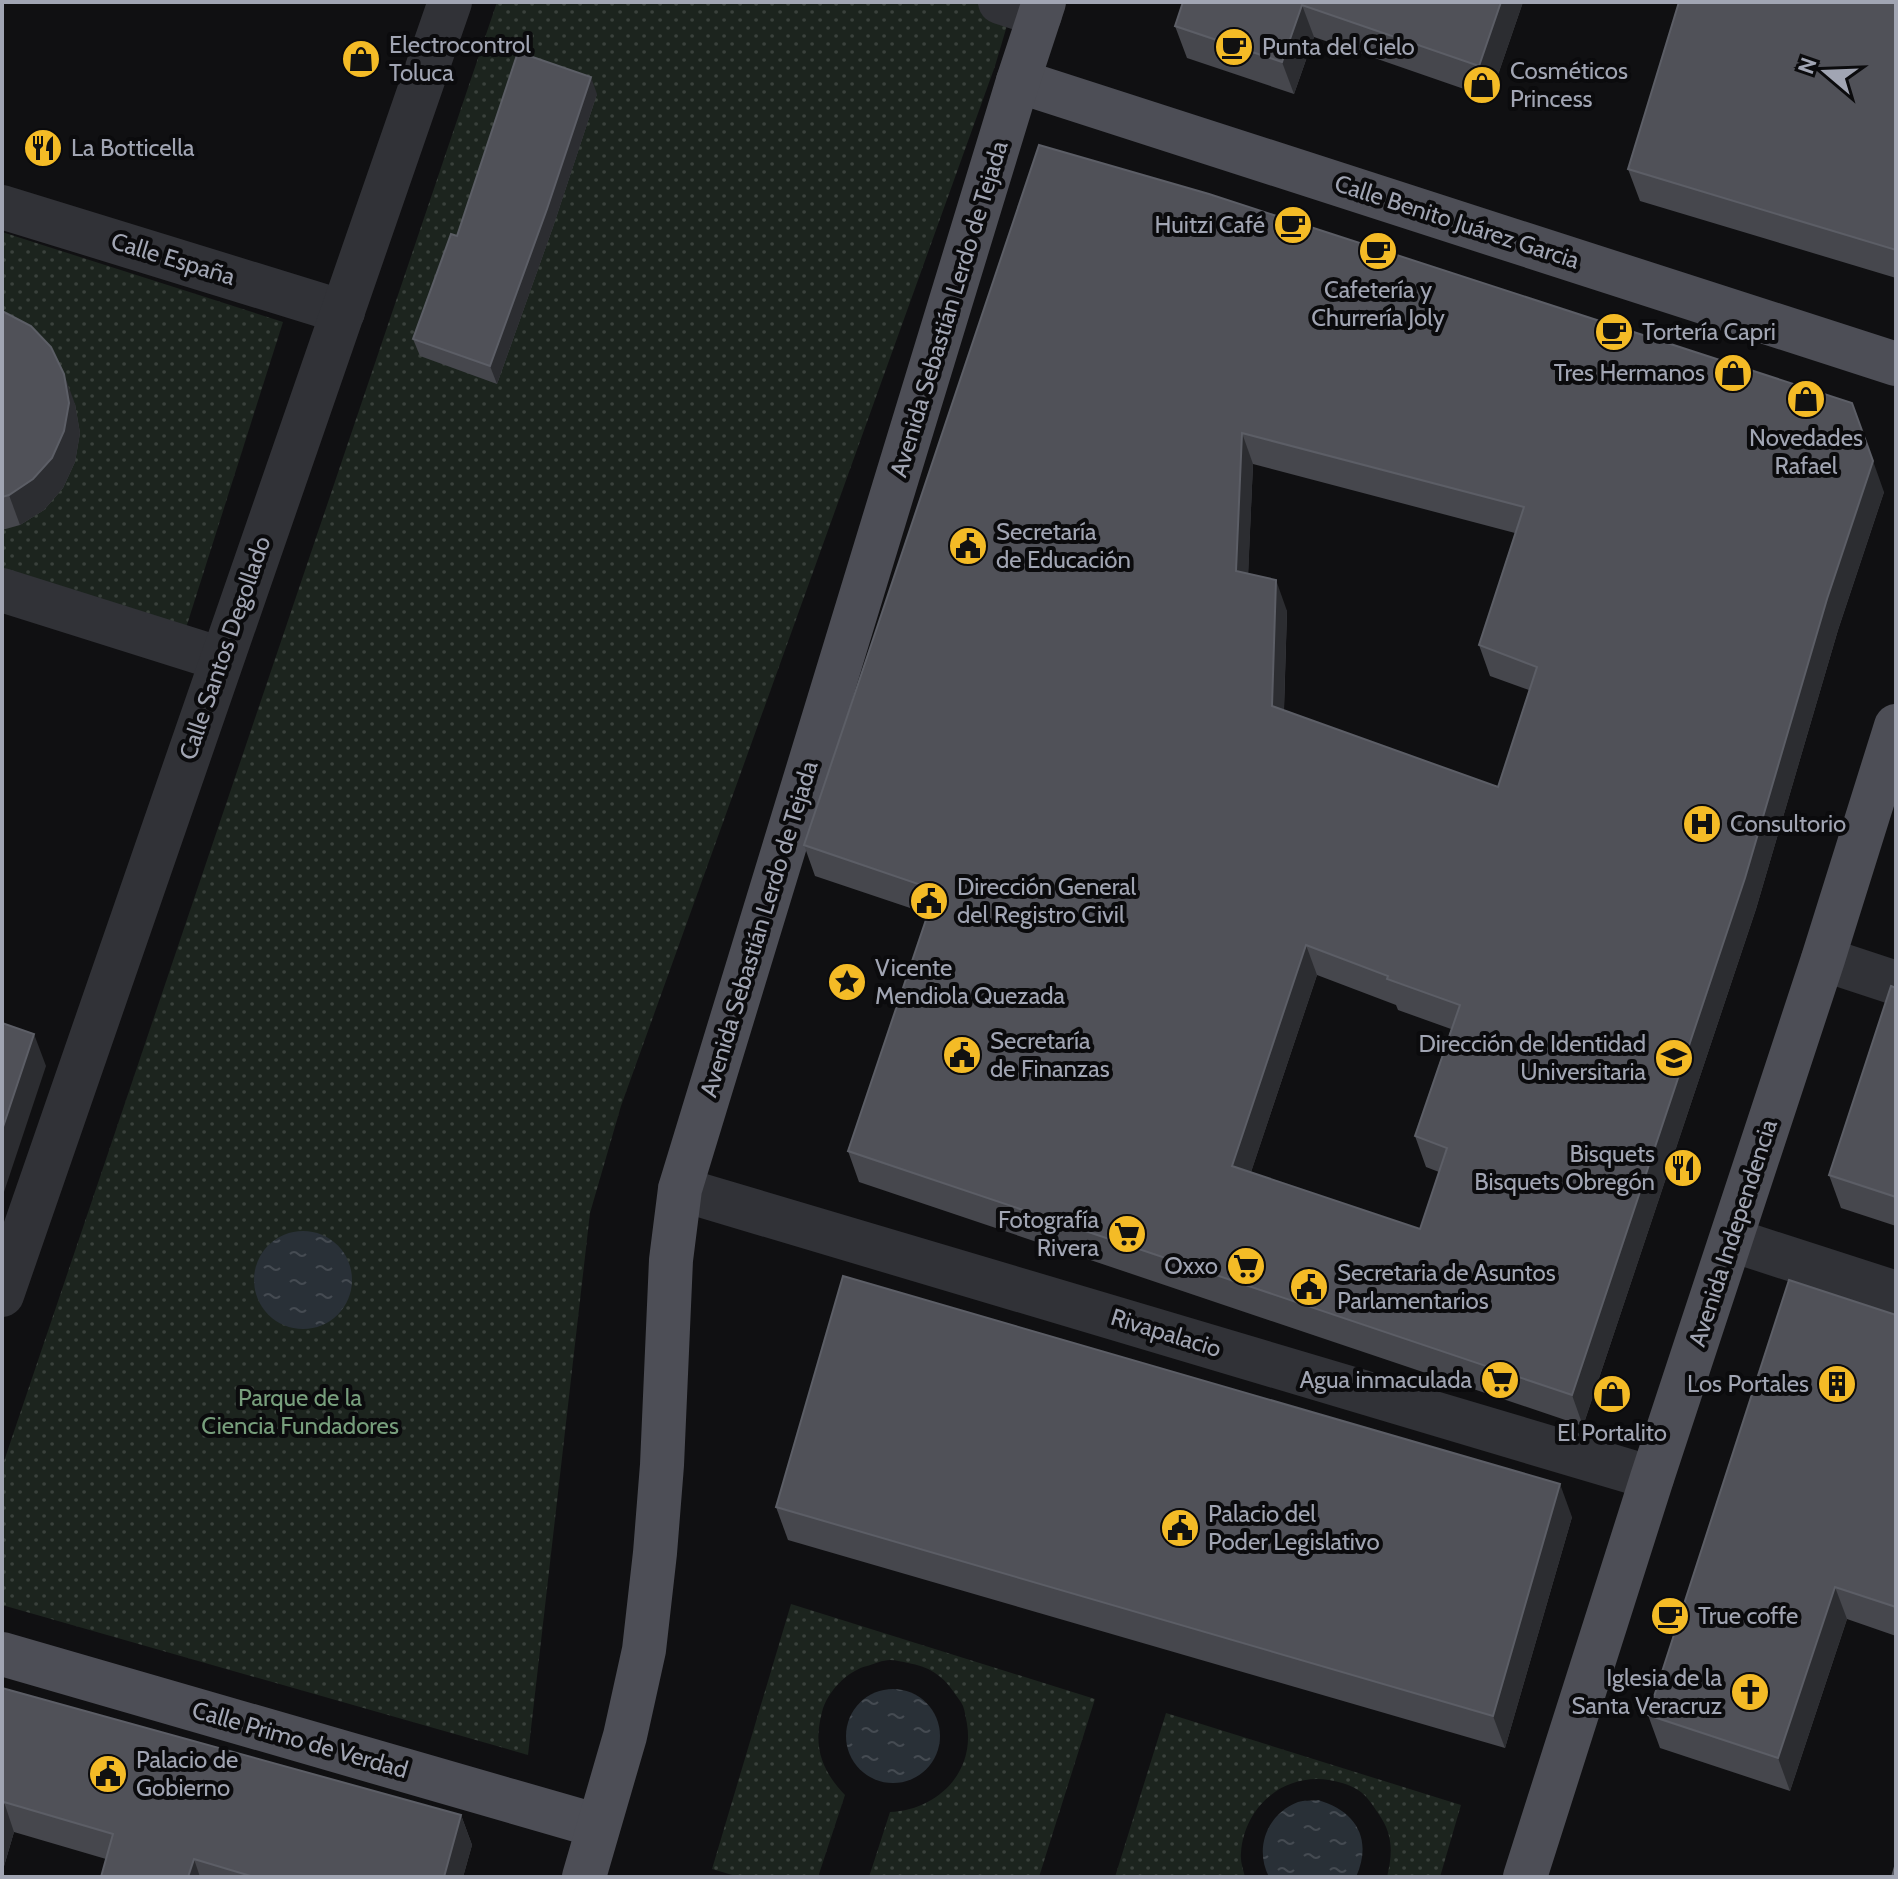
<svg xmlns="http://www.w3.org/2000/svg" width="1898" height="1879" viewBox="0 0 1898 1879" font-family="Cabin,sans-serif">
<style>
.park{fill:url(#park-dots)}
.water{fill:url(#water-ripples)}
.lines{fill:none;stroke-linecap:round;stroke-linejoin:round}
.minor{stroke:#313237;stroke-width:44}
.major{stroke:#4d4e56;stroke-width:44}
.wall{fill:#46474d;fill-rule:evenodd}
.shaded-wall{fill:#2c2d31}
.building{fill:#505158;stroke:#5c5e66;stroke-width:2;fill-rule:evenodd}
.labels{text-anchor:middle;stroke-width:8;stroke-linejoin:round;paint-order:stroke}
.poi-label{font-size:24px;fill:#a1a5b3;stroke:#0b0b0d;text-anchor:start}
.street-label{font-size:24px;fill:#a1a5b3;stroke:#0b0b0d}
.park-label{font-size:24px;fill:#779e7c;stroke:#0b0b0d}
</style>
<defs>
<pattern id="park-dots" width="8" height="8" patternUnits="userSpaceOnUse" patternTransform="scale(2)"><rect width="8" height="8" fill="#1c241e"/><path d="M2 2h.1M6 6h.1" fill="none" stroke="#3a413c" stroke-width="1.8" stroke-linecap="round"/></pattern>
<pattern id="water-ripples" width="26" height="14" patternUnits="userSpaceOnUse" patternTransform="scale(2)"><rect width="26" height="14" fill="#293037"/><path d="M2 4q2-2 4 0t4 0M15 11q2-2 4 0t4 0" fill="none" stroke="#454b52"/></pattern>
</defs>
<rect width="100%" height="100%" fill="#101012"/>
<g class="park">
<path d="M497,2H1014L995,66L621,1106L590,1213L528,1755L2,1605V1467Z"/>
<path d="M2,232L283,322L185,631L2,573Z"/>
<path d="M791,1604L1095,1699L1039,1877H869L890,1812C937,1810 975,1773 967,1724C966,1719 965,1711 963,1706C961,1701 956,1696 953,1691C942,1675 928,1666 908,1663C903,1662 896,1660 890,1660C883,1660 874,1664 867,1666C847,1671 827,1692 822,1712C813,1746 821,1770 845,1795L818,1877H739L712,1869Z"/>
<path d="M1166,1713L1461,1805L1440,1877H1387C1393,1852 1393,1834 1378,1813C1372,1804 1367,1796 1358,1790C1349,1784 1339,1782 1329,1780C1283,1773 1244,1807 1241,1853C1240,1861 1243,1869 1245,1877H1115Z"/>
</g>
<g class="water">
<circle cx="303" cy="1280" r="49"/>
<circle cx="893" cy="1736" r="47"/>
<path d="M1318,1800C1356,1811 1373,1839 1356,1877H1269C1254,1848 1267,1814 1298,1802C1304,1800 1311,1801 1318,1800Z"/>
</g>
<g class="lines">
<g class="minor">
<path d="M1000,2L1040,15"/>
<path d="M2,207L343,312"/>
<path d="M2,590L221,659"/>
<path d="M1823,959L1896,983"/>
<path d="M680,1189L1652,1478"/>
<path d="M1732,1240L1896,1293"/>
<path d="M2,1295L450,2"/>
</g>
<g class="major">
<path d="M1018,81L1896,364"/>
<path d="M2,1654L598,1826"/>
<path d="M584,1877L625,1736L644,1650L655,1553L662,1465L671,1260L680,1189L1018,81L1044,2"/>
<path d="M1525,1877L1652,1478L1823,959L1896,726"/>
</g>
</g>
<g class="wall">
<path d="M1183,2H1523L1490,98L1314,37L1294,94L1187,58L1175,26Z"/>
<path d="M1896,2V278L1640,201L1628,169Z"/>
<path d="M597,94L553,227L497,384L420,356L413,339L457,236Z"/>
<path d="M1039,145L1884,492L1838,630L1756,909L1583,1426L859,1182L848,1151L928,914L815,876L804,845ZM1253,464L1515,533L1479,645L1490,676L1529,690L1498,787L1284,710L1287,611L1248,574ZM1317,975L1396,1005L1398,1010L1451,1029L1415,1136L1426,1167L1439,1172L1420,1229L1251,1172Z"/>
<path d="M2,311L75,404L80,433L75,462L63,488L44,510L20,525L2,530Z"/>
<path d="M1896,988V1226L1841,1208L1829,1175Z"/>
<path d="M1896,1315V1636L1847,1619L1790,1791L1660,1748L1648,1715Z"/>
<path d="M776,1507L1572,1517L1505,1748L788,1540Z"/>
<path d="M2,1688L461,1815L472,1845L463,1877H101L106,1859L14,1832L2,1873Z"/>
</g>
<g class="shaded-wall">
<path d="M1501,2H1523L1490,98L1479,66Z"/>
<path d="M1302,5L1314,37L1294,94L1282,62Z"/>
<path d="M591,77L597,94L553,227L497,384L490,366Z"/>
<path d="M64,374L75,404L80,433L75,462L63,488L44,510L20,525L9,495Z"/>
<path d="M1242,433L1253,464L1247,602L1236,571Z"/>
<path d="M1873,461L1884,492L1838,630L1756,909L1583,1426L1572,1395L1827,599Z"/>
<path d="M1276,580L1287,611L1283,736L1272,706Z"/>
<path d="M1306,945L1317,975L1243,1196L1232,1166Z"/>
<path d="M34,1034L46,1066L2,1198V1130Z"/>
<path d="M1560,1484L1572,1517L1505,1748L1493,1716Z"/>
<path d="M1835,1587L1847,1619L1790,1791L1778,1758Z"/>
<path d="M4,1802L14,1832L2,1873V1807Z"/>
<path d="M461,1815L472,1845L463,1877H444Z"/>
<path d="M194,1859L200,1877H188Z"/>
</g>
<g class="building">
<path d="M1183,2H1501L1479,66L1302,5L1282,62L1175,26Z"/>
<path d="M1679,2H1896V250L1628,169Z"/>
<path d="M518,52L591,77L547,209L490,366L413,339L451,234L457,236Z"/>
<path d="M1039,145L1209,194L1852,403L1873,461L1827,599L1745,878L1572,1395L848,1151L936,890L804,845ZM1242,433L1524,507L1479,645L1537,667L1498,787L1272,706L1276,580L1236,571ZM1306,945L1388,976L1387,979L1460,1005L1415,1136L1447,1148L1420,1229L1232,1166Z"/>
<path d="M2,311L31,326L51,347L64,374L69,403L64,431L52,458L33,479L9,495L2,497Z"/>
<path d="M1891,986L1896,988V1197L1829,1175Z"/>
<path d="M2,1023L34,1034L2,1130Z"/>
<path d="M843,1276L1560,1484L1493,1716L776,1507Z"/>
<path d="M1789,1280L1896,1315V1607L1835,1587L1778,1758L1648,1715Z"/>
<path d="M2,1688L461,1815L444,1877H254L194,1859L188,1877H101L113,1834L4,1802L2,1807Z"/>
<path d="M1896,1863V1877H1892Z"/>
</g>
<defs>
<g id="cafe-disc" transform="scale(2)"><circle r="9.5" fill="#f4bb26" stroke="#0b0b0d"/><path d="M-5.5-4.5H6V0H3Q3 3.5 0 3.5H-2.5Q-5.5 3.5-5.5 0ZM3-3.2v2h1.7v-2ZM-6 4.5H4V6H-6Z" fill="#111"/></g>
<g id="shop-disc" transform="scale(2)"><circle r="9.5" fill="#f4bb26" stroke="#0b0b0d"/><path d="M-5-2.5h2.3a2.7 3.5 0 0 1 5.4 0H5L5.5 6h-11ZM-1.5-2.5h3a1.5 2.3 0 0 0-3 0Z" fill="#111"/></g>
<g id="restaurant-disc" transform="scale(2)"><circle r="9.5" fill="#f4bb26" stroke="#0b0b0d"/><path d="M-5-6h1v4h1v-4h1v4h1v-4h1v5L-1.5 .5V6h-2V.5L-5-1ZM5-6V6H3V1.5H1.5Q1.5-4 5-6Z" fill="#111"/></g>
<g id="civic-disc" transform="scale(2)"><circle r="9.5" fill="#f4bb26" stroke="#0b0b0d"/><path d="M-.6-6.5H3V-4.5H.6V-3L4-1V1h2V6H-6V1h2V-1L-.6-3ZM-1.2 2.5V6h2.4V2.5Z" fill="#111"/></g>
<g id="hospital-disc" transform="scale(2)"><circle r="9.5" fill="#f4bb26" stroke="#0b0b0d"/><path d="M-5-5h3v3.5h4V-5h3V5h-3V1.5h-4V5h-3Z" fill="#111"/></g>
<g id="sight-disc" transform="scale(2)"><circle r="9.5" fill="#f4bb26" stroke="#0b0b0d"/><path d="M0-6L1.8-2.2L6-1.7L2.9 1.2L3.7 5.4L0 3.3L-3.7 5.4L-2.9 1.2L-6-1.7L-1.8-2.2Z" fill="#111"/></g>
<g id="school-disc" transform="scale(2)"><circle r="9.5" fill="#f4bb26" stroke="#0b0b0d"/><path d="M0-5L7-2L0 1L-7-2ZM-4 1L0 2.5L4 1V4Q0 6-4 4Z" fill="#111"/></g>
<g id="supermarket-disc" transform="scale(2)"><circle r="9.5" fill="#f4bb26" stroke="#0b0b0d"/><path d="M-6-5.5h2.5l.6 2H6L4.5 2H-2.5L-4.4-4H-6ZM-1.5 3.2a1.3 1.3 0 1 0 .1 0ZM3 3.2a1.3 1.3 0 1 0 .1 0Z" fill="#111"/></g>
<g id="building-disc" transform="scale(2)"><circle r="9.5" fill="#f4bb26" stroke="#0b0b0d"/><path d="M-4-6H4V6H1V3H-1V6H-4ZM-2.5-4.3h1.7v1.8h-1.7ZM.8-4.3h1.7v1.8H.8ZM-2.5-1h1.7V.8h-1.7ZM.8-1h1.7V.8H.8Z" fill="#111"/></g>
<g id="church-disc" transform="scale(2)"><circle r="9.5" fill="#f4bb26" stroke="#0b0b0d"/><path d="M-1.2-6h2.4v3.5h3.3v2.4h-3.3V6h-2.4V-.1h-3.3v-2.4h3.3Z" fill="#111"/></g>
</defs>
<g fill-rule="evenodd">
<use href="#cafe-disc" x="1234" y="47"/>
<use href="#shop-disc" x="361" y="59"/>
<use href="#shop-disc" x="1482" y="85"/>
<use href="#restaurant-disc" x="43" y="148"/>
<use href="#cafe-disc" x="1293" y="225"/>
<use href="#cafe-disc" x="1378" y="251"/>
<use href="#cafe-disc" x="1614" y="332"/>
<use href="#shop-disc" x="1733" y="373"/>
<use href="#shop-disc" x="1806" y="399"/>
<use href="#civic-disc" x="968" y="546"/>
<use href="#hospital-disc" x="1702" y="824"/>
<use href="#civic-disc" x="929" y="901"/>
<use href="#sight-disc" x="847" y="982"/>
<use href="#civic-disc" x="962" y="1055"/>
<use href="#school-disc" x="1674" y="1058"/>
<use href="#restaurant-disc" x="1683" y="1168"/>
<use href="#supermarket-disc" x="1127" y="1234"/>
<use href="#supermarket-disc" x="1246" y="1266"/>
<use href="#civic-disc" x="1309" y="1287"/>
<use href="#supermarket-disc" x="1500" y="1380"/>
<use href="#building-disc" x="1837" y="1384"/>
<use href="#shop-disc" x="1612" y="1394"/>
<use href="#civic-disc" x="1180" y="1528"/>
<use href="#cafe-disc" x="1670" y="1616"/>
<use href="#church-disc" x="1750" y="1692"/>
<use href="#civic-disc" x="108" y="1774"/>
</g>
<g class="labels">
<g class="poi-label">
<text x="389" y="53">Electrocontrol<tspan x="389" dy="28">Toluca</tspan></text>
<text x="1262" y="55">Punta del Cielo</text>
<text x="1510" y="79">Cosméticos<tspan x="1510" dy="28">Princess</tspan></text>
<text x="71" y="156">La Botticella</text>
<text x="1265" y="233" text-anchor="end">Huitzi Café</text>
<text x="1378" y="298" text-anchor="middle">Cafetería y<tspan x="1378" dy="28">Churrería Joly</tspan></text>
<text x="1642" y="340">Tortería Capri</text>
<text x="1705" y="381" text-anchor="end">Tres Hermanos</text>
<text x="1806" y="446" text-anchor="middle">Novedades<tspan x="1806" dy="28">Rafael</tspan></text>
<text x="996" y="540">Secretaría<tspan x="996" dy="28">de Educación</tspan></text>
<text x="1730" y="832">Consultorio</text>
<text x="957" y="895">Dirección General<tspan x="957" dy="28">del Registro Civil</tspan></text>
<text x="875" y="976">Vicente<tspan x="875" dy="28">Mendiola Quezada</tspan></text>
<text x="990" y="1049">Secretaría<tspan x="990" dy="28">de Finanzas</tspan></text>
<text x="1646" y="1052" text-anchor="end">Dirección de Identidad<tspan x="1646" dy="28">Universitaria</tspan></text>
<text x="1655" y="1162" text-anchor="end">Bisquets<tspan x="1655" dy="28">Bisquets Obregón</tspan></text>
<text x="1099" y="1228" text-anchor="end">Fotografía<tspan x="1099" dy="28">Rivera</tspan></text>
<text x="1218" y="1274" text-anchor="end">Oxxo</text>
<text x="1337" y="1281">Secretaria de Asuntos<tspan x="1337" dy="28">Parlamentarios</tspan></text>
<text x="1472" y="1388" text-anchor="end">Agua inmaculada</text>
<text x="1809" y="1392" text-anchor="end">Los Portales</text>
<text x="1612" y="1441" text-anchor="middle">El Portalito</text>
<text x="1208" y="1522">Palacio del<tspan x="1208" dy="28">Poder Legislativo</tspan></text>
<text x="1698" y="1624">True coffe</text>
<text x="1722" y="1686" text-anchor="end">Iglesia de la<tspan x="1722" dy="28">Santa Veracruz</tspan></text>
<text x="136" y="1768">Palacio de<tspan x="136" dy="28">Gobierno</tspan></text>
</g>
<g class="street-label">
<text transform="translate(1457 222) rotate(18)" y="8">Calle Benito Juárez Garcia</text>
<text transform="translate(173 259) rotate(17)" y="8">Calle España</text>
<text transform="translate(949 309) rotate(-73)" y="8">Avenida Sebastián Lerdo de Tejada</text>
<text transform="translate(225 648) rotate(-71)" y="8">Calle Santos Degollado</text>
<text transform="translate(759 929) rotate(-73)" y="8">Avenida Sebastián Lerdo de Tejada</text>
<text transform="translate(1733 1233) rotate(-72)" y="8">Avenida Independencia</text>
<text transform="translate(1166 1333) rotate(17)" y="8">Rivapalacio</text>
<text transform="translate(300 1740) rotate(16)" y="8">Calle Primo de Verdad</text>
</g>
<g class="park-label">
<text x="300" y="1406">Parque de la<tspan x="300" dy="28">Ciencia Fundadores</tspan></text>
</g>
</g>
<rect width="1898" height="1879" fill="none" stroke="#a1a5b3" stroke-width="8"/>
<g transform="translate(1826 72) rotate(289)" stroke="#0b0b0d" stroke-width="6" paint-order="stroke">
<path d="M0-6L14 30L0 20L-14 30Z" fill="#a1a5b3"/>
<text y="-12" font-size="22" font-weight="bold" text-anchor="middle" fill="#a1a5b3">N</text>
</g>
</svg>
